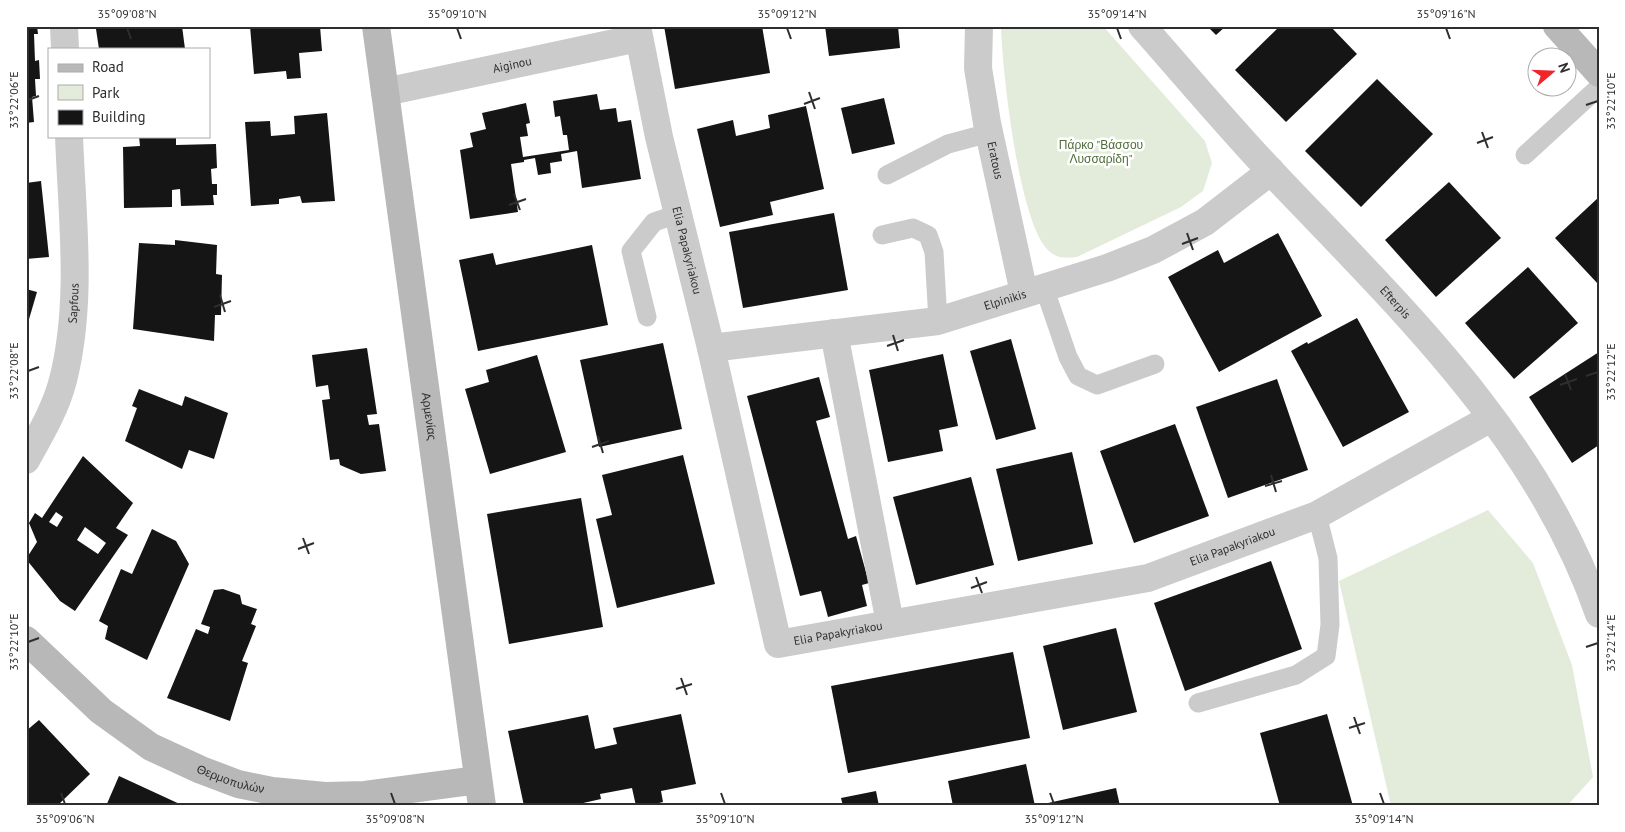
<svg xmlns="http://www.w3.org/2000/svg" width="1625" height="832" viewBox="0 0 1625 832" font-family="'PT Sans',sans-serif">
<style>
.green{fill:#e3ecda}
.building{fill:#151515;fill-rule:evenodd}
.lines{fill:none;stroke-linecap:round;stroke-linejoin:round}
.lane{stroke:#cbcbcb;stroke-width:19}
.street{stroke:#cbcbcb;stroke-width:28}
.secondary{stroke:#b8b8b8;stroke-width:28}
.ticks{fill:none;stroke:#2e2e2e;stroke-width:2}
.labels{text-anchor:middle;stroke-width:5;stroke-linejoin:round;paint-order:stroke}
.street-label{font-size:12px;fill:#2e2e2e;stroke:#fff}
.park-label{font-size:12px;fill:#4e6d38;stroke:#fff}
.neatline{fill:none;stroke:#2e2e2e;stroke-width:2}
.ticks-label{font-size:12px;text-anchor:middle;fill:#2e2e2e}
</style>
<rect width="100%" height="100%" fill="#fff"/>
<g class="green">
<path d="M1001,26H1103L1205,141L1212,163L1203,191L1181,207L1077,257C1065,258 1058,259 1049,251C1019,226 1002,68 1001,26Z"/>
<path d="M1488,510L1533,563L1572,665L1593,777L1567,806H1391L1339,581Z"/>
</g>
<g class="building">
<path d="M26,26H37L38,34H34L35,61L39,60L40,79H35L36,96L32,97L34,122L26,123Z"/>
<path d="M113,26H182L185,49H99L96,29Z"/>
<path d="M250,26H320L322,51L299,53L301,78L287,79L286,71L254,74Z"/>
<path d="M664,26H762L770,73L675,89Z"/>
<path d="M825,26H898L900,48L829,56Z"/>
<path d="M1207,26H1226L1216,35Z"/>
<path d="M1280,26H1330L1357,54L1286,122L1235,70Z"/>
<path d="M1377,79L1433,134L1361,207L1305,151Z"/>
<path d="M597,94L600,110L616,108L618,122L631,120L641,179L582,188L577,151L561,154L562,161L550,163L551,173L538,175L535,158L524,160V162L511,164L518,212L470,219L460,150L473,147L470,133L486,129L482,113L526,103L530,123L526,124L528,136L520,137L523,157L569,150L567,135H563L560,116L555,117L553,101Z"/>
<path d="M884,98L895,144L852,154L841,108Z"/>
<path d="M806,106L824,189L770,202L773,215L720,227L697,129L733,120L736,136L770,128L768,115Z"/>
<path d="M327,113L335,201L302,203L300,196L279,199V204L251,206L245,122L270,121L271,136L295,134L294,116Z"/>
<path d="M139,136H176V145L216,144L217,168L211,169L212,184H217V195H213L214,205L181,206L180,189L172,190V207L124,208L123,147L140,146Z"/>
<path d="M41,181L49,257L26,259V183Z"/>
<path d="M1449,182L1501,238L1436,297L1385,240Z"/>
<path d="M1599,197V285L1555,238Z"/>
<path d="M834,213L848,290L743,308L729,232Z"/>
<path d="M1278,233L1322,316L1219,372L1168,277L1218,250L1224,263Z"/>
<path d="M175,240L217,245L216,274L222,275L221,315H215L214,341L133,329L139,243L175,245Z"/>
<path d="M592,245L608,325L478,351L459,260L493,253L496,265Z"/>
<path d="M1528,267L1578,323L1514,379L1465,323Z"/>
<path d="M26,289L37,292L27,326H26Z"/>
<path d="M1357,318L1409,412L1343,447L1291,351L1307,342L1308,344Z"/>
<path d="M1011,339L1036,429L996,440L970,351Z"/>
<path d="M663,343L682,429L599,447L580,360Z"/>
<path d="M367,348L377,414L367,415L369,425L379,424L386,471L361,474L340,465L339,459L330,460L322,400L330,399L328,385L316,387L312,355Z"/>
<path d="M1599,352V445L1572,463L1529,397Z"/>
<path d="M943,354L958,426L939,430L943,451L888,462L869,370Z"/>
<path d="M537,355L566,452L490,474L465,389L489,382L486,370Z"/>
<path d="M819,377L830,417L816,421L848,539L856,536L869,583L862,585L867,606L828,617L821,591L800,596L747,396Z"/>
<path d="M1277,379L1308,470L1228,498L1196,407Z"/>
<path d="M139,389L182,406L185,396L228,413L214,459L189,450L182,469L125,441L137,408L132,406Z"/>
<path d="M1175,424L1209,516L1134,543L1100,451Z"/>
<path d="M1072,452L1093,544L1018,561L996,469Z"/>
<path d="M683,455L715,584L617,608L596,519L612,515L602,475Z"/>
<path d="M83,456L133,503L116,528L128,535L75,611L60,601L26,559L37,542L29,523L35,513L42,518ZM56,512L63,517L57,527L49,522ZM85,527L106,543L98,554L77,540Z"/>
<path d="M971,477L994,565L916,585L893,497Z"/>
<path d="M581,498L603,627L509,644L487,514Z"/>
<path d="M152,529L176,541L189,564L147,660L105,639L108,626L99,621L121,569L132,574Z"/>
<path d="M1271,561L1302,649L1185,691L1154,603Z"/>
<path d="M223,589L240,595L242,604L257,609L251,624L256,626L242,661L248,663L230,721L167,698L196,629L208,634L210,627L201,624L214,590Z"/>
<path d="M1116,628L1137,712L1063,730L1043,646Z"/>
<path d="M1013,652L1030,738L848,773L831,686Z"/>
<path d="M681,714L696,784L661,791L663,802L647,806H636L632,788L600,794L601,799L570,806H524L508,731L588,715L595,749L617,744L613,728Z"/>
<path d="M1327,714L1353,806H1280L1260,733Z"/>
<path d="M39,720L90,774L57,806H26V731Z"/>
<path d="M1026,764L1035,806H953L948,781Z"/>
<path d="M119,776L184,806H106Z"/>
<path d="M1116,788L1120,806H1039V805Z"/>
<path d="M876,791L879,806H843L841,798Z"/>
</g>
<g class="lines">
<g class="lane">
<path d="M1525,155L1599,87"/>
<path d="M887,175L948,144L989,133"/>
<path d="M882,235L913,228L928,235L934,252L938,321"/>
<path d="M1044,287L1068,357L1078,376L1097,385L1155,364"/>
<path d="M647,317L631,251L654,222L678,214"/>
<path d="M1198,703L1296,675L1326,656L1330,625L1328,558L1317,515"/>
</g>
<g class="street">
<path d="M64,26L65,49"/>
<path id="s1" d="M637,26L659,137L711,348L778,644L1148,578L1317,515L1491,418"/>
<path id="s2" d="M979,26L978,68L987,123L1024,293"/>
<path id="s3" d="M1142,26C1188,78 1232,131 1280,181C1404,311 1539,440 1599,614"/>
<path id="s4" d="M385,92L638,38"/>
<path d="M834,333L890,623"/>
<path id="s5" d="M711,348L938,321L1107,268L1153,250L1205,222L1271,171"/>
<path id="s6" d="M26,460C40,435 56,408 63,380C83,301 72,217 69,136"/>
</g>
<g class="secondary">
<path id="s7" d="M376,26L482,806"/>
<path d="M1557,26L1599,73"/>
<path id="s8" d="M26,640L101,711L151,747L201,770L238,784L272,791L325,796L365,795L478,780"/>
</g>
</g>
<path class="ticks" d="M127,28L131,39M457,28L461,39M787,28L791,39M1117,28L1121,39M1446,28L1450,39M809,92L815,109M28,100L39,96M804,104L820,98M1586,105L1598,101M1482,132L1488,148M1477,143L1493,137M514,194L520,210M509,205L526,199M1187,233L1193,250M1182,244L1198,238M220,295L225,312M214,307L231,301M893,335L898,351M887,346L904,340M28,371L39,367M1565,374L1571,390M1586,376L1598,372M1560,385L1577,379M598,436L603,453M592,447L609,441M1271,475L1276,492M1265,486L1282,481M303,538L309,554M298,549L314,543M976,577L982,593M971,588L987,582M28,642L39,638M1586,647L1598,643M681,678L687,695M676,689L692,684M1354,717L1360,734M1349,728L1365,723M61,793L65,804M391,793L395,804M721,793L725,804M1050,793L1054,804M1380,793L1384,804"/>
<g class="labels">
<g class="street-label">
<text dy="4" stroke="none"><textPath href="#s4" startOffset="130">Aiginou</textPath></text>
<text dy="4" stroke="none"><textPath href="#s2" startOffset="136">Eratous</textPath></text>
<text dy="4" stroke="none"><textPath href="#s1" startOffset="230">Elia Papakyriakou</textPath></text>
<text dy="4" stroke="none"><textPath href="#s5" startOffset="299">Elpinikis</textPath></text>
<text dy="4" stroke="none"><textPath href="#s6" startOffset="166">Sapfous</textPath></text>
<text dy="4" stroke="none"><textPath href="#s3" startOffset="375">Efterpis</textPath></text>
<text dy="4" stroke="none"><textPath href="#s7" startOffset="394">Αρμενίας</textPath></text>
<text dy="4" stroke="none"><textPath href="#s1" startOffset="1100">Elia Papakyriakou</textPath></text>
<text dy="4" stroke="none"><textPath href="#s1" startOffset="695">Elia Papakyriakou</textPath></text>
<text dy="4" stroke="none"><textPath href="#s8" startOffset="251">Θερμοπυλών</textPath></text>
</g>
<g class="park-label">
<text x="1101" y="149">Πάρκο "Βάσσου<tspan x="1101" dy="14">Λυσσαρίδη"</tspan></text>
</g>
</g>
<rect width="1625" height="832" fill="none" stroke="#ffffff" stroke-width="55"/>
<rect x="48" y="48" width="162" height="90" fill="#ffffff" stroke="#ababab"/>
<rect x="58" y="64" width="25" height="8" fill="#b8b8b8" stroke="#ababab"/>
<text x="92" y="72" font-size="15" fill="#2e2e2e">Road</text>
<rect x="58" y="85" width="25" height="15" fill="#e3ecda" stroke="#ababab"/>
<text x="92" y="98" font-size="15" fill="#2e2e2e">Park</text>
<rect x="58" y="110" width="25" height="15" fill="#151515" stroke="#ababab"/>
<text x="92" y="122" font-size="15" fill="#2e2e2e">Building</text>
<g transform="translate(1552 72) rotate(71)"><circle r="24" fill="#ffffff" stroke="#ababab"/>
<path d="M0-4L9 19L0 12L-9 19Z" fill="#f22329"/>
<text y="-8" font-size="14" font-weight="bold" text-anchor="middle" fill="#2e2e2e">N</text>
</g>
<rect x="28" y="28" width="1570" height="776" class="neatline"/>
<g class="ticks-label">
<text x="127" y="18">35°09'08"N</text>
<text x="457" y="18">35°09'10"N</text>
<text x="787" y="18">35°09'12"N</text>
<text x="1117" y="18">35°09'14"N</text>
<text x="1446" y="18">35°09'16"N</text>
<text transform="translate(14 100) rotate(-90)" y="4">33°22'06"E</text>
<text transform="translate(1611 101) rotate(-90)" y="4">33°22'10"E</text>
<text transform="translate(14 371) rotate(-90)" y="4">33°22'08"E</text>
<text transform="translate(1611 372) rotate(-90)" y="4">33°22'12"E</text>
<text transform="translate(14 642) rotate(-90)" y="4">33°22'10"E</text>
<text transform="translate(1611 643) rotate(-90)" y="4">33°22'14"E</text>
<text x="65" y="823">35°09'06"N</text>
<text x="395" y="823">35°09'08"N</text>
<text x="725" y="823">35°09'10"N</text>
<text x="1054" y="823">35°09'12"N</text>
<text x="1384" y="823">35°09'14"N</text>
</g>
</svg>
